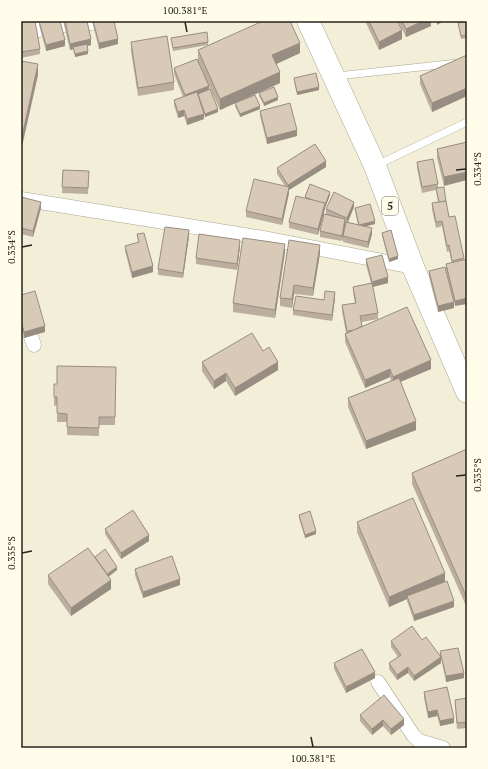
<svg xmlns="http://www.w3.org/2000/svg" width="488" height="769" viewBox="0 0 488 769" font-family="'PT Serif',serif">
<style>
.lines{fill:none;stroke-linecap:round;stroke-linejoin:round}
.lane-casing{stroke:#aca893;stroke-width:8}
.street-casing{stroke:#aca893;stroke-width:15}
.highway-casing{stroke:#aca893;stroke-width:23}
.lane{stroke:#fff;stroke-width:7}
.street{stroke:#fff;stroke-width:14}
.highway{stroke:#fff;stroke-width:22}
.wall{fill:#bbae9e}
.shaded-wall{fill:#988d81}
.building{fill:#d9cab8;stroke:#988d81}
.ticks{fill:none;stroke:#27251d;stroke-width:1.5}
.labels{text-anchor:middle;stroke-width:3;stroke-linejoin:round;paint-order:stroke}
.shield{fill:#fffcea;stroke:#68665a;stroke-width:1}
.shield-label{font-size:11px;font-weight:bold;fill:#27251d}
.neatline{fill:none;stroke:#27251d;stroke-width:1.5}
.ticks-label{font-size:10px;text-anchor:middle;fill:#27251d}
</style>
<rect width="100%" height="100%" fill="#f2eed8"/>
<g class="lines">
<g class="lane-casing">
<g id="lane">
<path d="M337,76L467,62"/>
<path d="M377,165L467,122"/>
</g>
</g>
<g class="street-casing">
<g id="street">
<path d="M21,33L59,26L101,22"/>
<path d="M21,199L269,239L413,267"/>
<path d="M21,309L34,345"/>
<path d="M378,682L413,735L419,741L443,748"/>
</g>
</g>
<g class="highway-casing">
<path id="highway" d="M308,21L375,166L413,267L467,392"/>
</g>
<use href="#lane" class="lane"/>
<use href="#street" class="street"/>
<use href="#highway" class="highway"/>
</g>
<g class="wall">
<path d="M21,21L40,49V54L21,58Z"/>
<path d="M39,21H60L65,46L46,51L39,25Z"/>
<path d="M63,21H87L91,45L87,46L88,54L75,57L73,49L70,50Z"/>
<path d="M92,21H114L118,44L99,49Z"/>
<path d="M365,21H397L402,39L379,50Z"/>
<path d="M398,21H431V26L406,37Z"/>
<path d="M467,21V38L461,39L458,23Z"/>
<path d="M171,38L208,42V45L173,51Z"/>
<path d="M131,42L174,82V90L138,96L131,51Z"/>
<path d="M198,50L300,53L276,64L280,83L220,110L209,86V89L218,112L205,117L203,111L204,119L187,125L184,116L178,118L174,105V100L183,97L174,74V68L198,59Z"/>
<path d="M467,55V96L432,112L420,84V76Z"/>
<path d="M294,78L319,90L297,95L294,81Z"/>
<path d="M259,93L278,100L264,106L259,96Z"/>
<path d="M235,103L260,109L240,117L235,106Z"/>
<path d="M260,111L297,136L267,144L260,116Z"/>
<path d="M467,142L444,186L437,158V149Z"/>
<path d="M417,162L438,184V188L446,203L449,217L464,258L455,306L446,270V264L452,263L449,251L447,252L442,226L436,228L432,209V203L438,202L436,190L422,193L417,168Z"/>
<path d="M326,167L289,190V193L282,225L246,217V211L285,186L277,174V168Z"/>
<path d="M63,170L89,171L88,194L62,193Z"/>
<path d="M330,195L325,208V207L318,235L289,228V222L305,199V197Z"/>
<path d="M21,197L41,208L33,237L21,234Z"/>
<path d="M354,207L348,222L358,225L355,211V208L375,224L366,226L372,234L368,248L343,242V236L345,223L342,241L320,237V231L326,214V209Z"/>
<path d="M382,233L398,259L389,262L382,236Z"/>
<path d="M137,234L153,272L132,278L125,251V246L138,242Z"/>
<path d="M189,236L183,278L158,275V269Z"/>
<path d="M240,246L237,270L196,264V258Z"/>
<path d="M285,252L275,318L233,312V303Z"/>
<path d="M320,253L313,296L294,294L292,308L280,306V298Z"/>
<path d="M366,259L388,283L373,287L378,313V319L362,322V326L431,369L400,382L416,430L366,449L348,407V398L391,381L390,377L365,388L345,342V334L346,333L342,311V305L355,303L353,292V287L371,283L366,265Z"/>
<path d="M429,271L454,308L438,312L429,277Z"/>
<path d="M21,295L45,332L24,338L21,326Z"/>
<path d="M335,298L332,321L293,315V310L324,300Z"/>
<path d="M263,351L278,370L235,396L226,381L214,389L202,371V362Z"/>
<path d="M116,367L115,425H99V436L67,435V422H57V405L54,406V397L57,384Z"/>
<path d="M467,449V608L412,484V473Z"/>
<path d="M299,515L316,534L305,538L299,518Z"/>
<path d="M357,522L445,582L454,607L414,621L407,601V599L389,607L357,532Z"/>
<path d="M105,529L149,541L121,559L105,534Z"/>
<path d="M95,557L117,570L108,576L111,589L71,616L48,584V575Z"/>
<path d="M135,569L180,585L143,598L135,575Z"/>
<path d="M422,640L440,657V651L464,678L446,682L441,658V663L414,681L408,673L397,680L389,669V663L398,657L391,647V641Z"/>
<path d="M334,663L375,678L346,693L334,669Z"/>
<path d="M424,692L454,723L440,726L437,716L428,718L424,698Z"/>
<path d="M467,698V728L457,729L455,705V700Z"/>
<path d="M360,715L404,725L391,735L383,726L372,735L360,721Z"/>
</g>
<g class="shaded-wall">
<path d="M423,21H431V26L406,37V29Z"/>
<path d="M437,21H444L437,25Z"/>
<path d="M402,30V39L379,50V42Z"/>
<path d="M91,39V45L73,49V47V49L70,50V44Z"/>
<path d="M118,39V44L99,49V43Z"/>
<path d="M65,40V46L46,51V45Z"/>
<path d="M300,43V53L272,66V55Z"/>
<path d="M88,51V54L75,57V54Z"/>
<path d="M38,64V75L21,151V141Z"/>
<path d="M280,72V83L220,110V99Z"/>
<path d="M209,86V91L185,101V95Z"/>
<path d="M319,87V90L297,95V92Z"/>
<path d="M467,88V96L432,112V103Z"/>
<path d="M278,97V100L264,106V103Z"/>
<path d="M260,106V109L240,117V114Z"/>
<path d="M218,109V112L205,117V114Z"/>
<path d="M184,110V116L178,118V112Z"/>
<path d="M204,114V119L187,125V119Z"/>
<path d="M297,130V136L267,144V138Z"/>
<path d="M326,161V167L289,190V193L282,225V219L288,191V185Z"/>
<path d="M467,172V180L444,186V177Z"/>
<path d="M330,192V195L325,208V205Z"/>
<path d="M41,202V208L33,237V231Z"/>
<path d="M354,202V207L347,224V218Z"/>
<path d="M325,203V209L318,235V229Z"/>
<path d="M345,219V225L342,241V236Z"/>
<path d="M375,221V224L359,228V225Z"/>
<path d="M372,228V234L368,248V242Z"/>
<path d="M189,230V236L183,278V273Z"/>
<path d="M240,240V246L237,270V264Z"/>
<path d="M285,244V252L275,318V310Z"/>
<path d="M320,245V253L313,296V288Z"/>
<path d="M398,256V259L389,262V259Z"/>
<path d="M153,266V272L132,278V272Z"/>
<path d="M388,277V283L372,287V282Z"/>
<path d="M294,285V294L292,308V299Z"/>
<path d="M335,292V298L332,321V315Z"/>
<path d="M467,298V304L455,306V301Z"/>
<path d="M454,302V308L438,312V306Z"/>
<path d="M45,326V332L24,338V332Z"/>
<path d="M431,360V369L393,385V377Z"/>
<path d="M278,362V370L235,396V388Z"/>
<path d="M390,369V377L365,388V380Z"/>
<path d="M226,373V381L214,389V381Z"/>
<path d="M416,421V430L366,449V441Z"/>
<path d="M316,531V534L305,538V535Z"/>
<path d="M149,535V541L121,559V553Z"/>
<path d="M117,567V570L107,578V575Z"/>
<path d="M445,573V584L407,596V599L389,607V597Z"/>
<path d="M180,579V585L143,598V592Z"/>
<path d="M111,580V589L71,616V608Z"/>
<path d="M454,601V607L414,621V615Z"/>
<path d="M441,657V663L414,681V676Z"/>
<path d="M408,667V673L397,680V675Z"/>
<path d="M375,672V678L346,693V687Z"/>
<path d="M464,673V678L446,682V676Z"/>
<path d="M437,710V716L428,718V712Z"/>
<path d="M454,718V723L440,726V721Z"/>
<path d="M404,719V725L391,735V729Z"/>
<path d="M383,720V726L372,735V729Z"/>
</g>
<g class="building">
<path d="M21,21H35L40,49L21,52Z"/>
<path d="M39,21H60L65,40L46,45Z"/>
<path d="M65,21H87L91,39L70,44Z"/>
<path d="M93,21H114L118,39L99,43Z"/>
<path d="M263,21H290L300,43L272,55L280,72L220,99L198,50Z"/>
<path d="M369,21H397L402,30L379,42Z"/>
<path d="M402,21H423L406,29Z"/>
<path d="M467,21V35L461,36L458,23Z"/>
<path d="M207,32L208,42L173,48L171,38Z"/>
<path d="M167,36L174,82L138,88L131,42Z"/>
<path d="M87,44L88,51L75,54L73,47Z"/>
<path d="M467,55V88L432,103L420,76Z"/>
<path d="M197,59L209,86L185,95L174,68Z"/>
<path d="M21,61L38,64L21,141Z"/>
<path d="M316,73L319,87L297,92L294,78Z"/>
<path d="M274,87L278,97L264,103L259,93Z"/>
<path d="M210,89L218,109L205,114L198,94Z"/>
<path d="M197,92L204,114L187,119L184,110L178,112L174,100Z"/>
<path d="M255,95L260,106L240,114L235,103Z"/>
<path d="M290,103L297,130L267,138L260,111Z"/>
<path d="M467,142V172L444,177L437,149Z"/>
<path d="M315,144L326,161L288,185L277,168Z"/>
<path d="M433,159L438,184L422,187L417,162Z"/>
<path d="M63,170L89,171L88,188L62,187Z"/>
<path d="M254,179L289,187L282,219L246,211Z"/>
<path d="M310,184L330,192L325,205L324,204L325,203L318,202L305,197Z"/>
<path d="M444,187L446,202V201L439,202L436,188Z"/>
<path d="M334,192L354,202L347,218L326,209Z"/>
<path d="M296,196L325,203L318,229L289,222Z"/>
<path d="M21,197L41,202L33,231L21,228Z"/>
<path d="M446,201L449,217L455,216L464,258L452,261L449,245L447,246L442,221L436,222L432,203Z"/>
<path d="M370,204L375,221L359,225L355,208Z"/>
<path d="M324,214L345,219L342,236L320,231Z"/>
<path d="M346,222L372,228L368,242L343,236Z"/>
<path d="M165,227L189,230L183,273L158,269Z"/>
<path d="M391,230L398,256L389,259L382,233Z"/>
<path d="M144,233L153,266L132,272L125,246L139,242L137,234Z"/>
<path d="M199,234L240,240L237,264L196,258Z"/>
<path d="M243,238L285,244L275,310L233,303Z"/>
<path d="M289,240L320,245L313,288L294,285L292,299L280,298Z"/>
<path d="M382,255L388,277L372,282L366,259Z"/>
<path d="M467,259V298L455,301L446,264Z"/>
<path d="M445,267L454,302L438,306L429,271Z"/>
<path d="M372,283L378,313L360,316L362,326L354,330L347,331L342,305L356,303L353,287Z"/>
<path d="M35,291L45,326L24,332L21,321V295Z"/>
<path d="M325,291L335,292L332,315L293,310L296,296L324,300Z"/>
<path d="M407,307L431,360L393,377L390,369L365,380L345,334Z"/>
<path d="M252,333L263,351L269,347L278,362L235,388L226,373L214,381L202,362Z"/>
<path d="M57,366L116,367L115,417H99V428L67,427V414L57,413V397H54V384H57Z"/>
<path d="M399,378L416,421L366,441L348,398Z"/>
<path d="M467,449V598L412,473Z"/>
<path d="M413,498L445,573L389,597L357,522Z"/>
<path d="M133,510L149,535L121,553L105,529Z"/>
<path d="M310,511L316,531L305,535L299,515Z"/>
<path d="M88,548L111,580L71,608L48,575Z"/>
<path d="M105,549L117,567L107,574L95,557Z"/>
<path d="M172,556L180,579L143,592L135,569Z"/>
<path d="M447,581L454,601L414,615L407,596Z"/>
<path d="M412,626L422,640L426,637L441,657L414,676L408,667L397,675L389,663L401,655L391,641Z"/>
<path d="M458,648L464,673L446,676L440,651Z"/>
<path d="M362,649L375,672L346,687L334,663Z"/>
<path d="M447,687L454,718L440,721L437,710L428,712L424,692Z"/>
<path d="M384,695L404,719L391,729L383,720L372,729L360,715Z"/>
<path d="M467,698V722L457,723L455,700Z"/>
</g>
<path class="ticks" d="M185,22L187,32M456,170L466,169M22,247L32,245M456,476L466,475M22,553L32,551M311,737L313,747"/>
<g class="labels">
<rect class="shield" x="382" y="197" width="16" height="18" rx="3"/>
<g class="shield-label">
<text x="390" y="210">5</text>
</g>
</g>
<rect width="488" height="769" fill="none" stroke="#fffcea" stroke-width="44"/>
<rect x="22" y="22" width="444" height="725" class="neatline"/>
<g class="ticks-label">
<text x="185" y="14">100.381°E</text>
<text transform="translate(477 169) rotate(-90)" y="4">0.334°S</text>
<text transform="translate(11 247) rotate(-90)" y="4">0.334°S</text>
<text transform="translate(477 475) rotate(-90)" y="4">0.335°S</text>
<text transform="translate(11 553) rotate(-90)" y="4">0.335°S</text>
<text x="313" y="762">100.381°E</text>
</g>
</svg>
